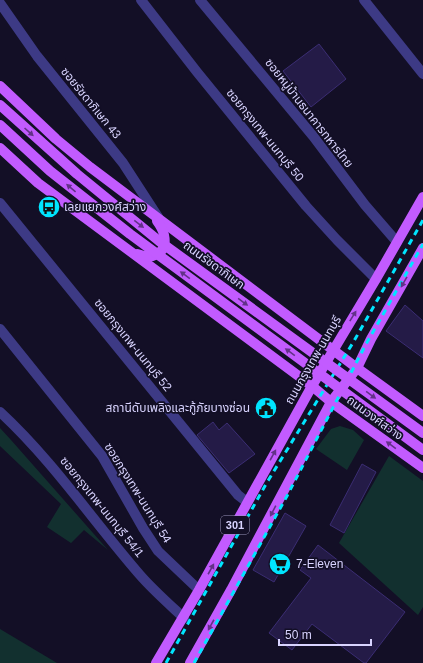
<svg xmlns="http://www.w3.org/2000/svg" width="423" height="663" viewBox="0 0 423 663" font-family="Helvetica,'Noto Sans Thai',sans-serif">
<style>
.green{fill:#12302f}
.building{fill:#241b47;stroke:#3b2d73}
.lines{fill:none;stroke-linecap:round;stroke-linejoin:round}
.minor{stroke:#3d3a85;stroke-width:10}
.major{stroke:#c25bff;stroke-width:10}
.rail{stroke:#00e5ff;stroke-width:3;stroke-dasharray:6 5;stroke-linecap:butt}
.major-bridge{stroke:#c25bff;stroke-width:10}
.oneway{fill:#623188}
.labels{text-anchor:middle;stroke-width:3.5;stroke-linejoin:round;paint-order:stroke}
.shield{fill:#130f26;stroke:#9e99be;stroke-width:1}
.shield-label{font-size:11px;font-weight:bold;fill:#d9d4ff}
.street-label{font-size:12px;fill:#d9d4ff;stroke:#130f26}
.poi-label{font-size:12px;fill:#d9d4ff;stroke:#130f26;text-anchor:start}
</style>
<rect width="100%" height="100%" fill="#130f26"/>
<g class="green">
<path d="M340,426L353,430L364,440L347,470L316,449L331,429Z"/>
<path d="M0,428L11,440L108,550L84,530L71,543L47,527L61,504L0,446Z"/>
<path d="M389,456L423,481V607L418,615L339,543Z"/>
<path d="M0,629L57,663H0Z"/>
</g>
<g class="building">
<path d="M319,44L346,79L311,107L283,71Z"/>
<path d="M405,305L423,321V358L386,331Z"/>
<path d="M213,422L219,430L227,423L255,454L229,473L197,435Z"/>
<path d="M362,464L376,472L344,533L330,525Z"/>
<path d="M285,513L306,526L274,582L253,570Z"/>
<path d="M318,545L405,612L366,663H364L312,624L292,650L269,633L311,578L300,570Z"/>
</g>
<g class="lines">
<g class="minor">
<path d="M141,0L197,72L306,206L337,240L376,279"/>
<path d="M200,0L313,136L365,205L397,242"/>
<path d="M364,0L423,74"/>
<path d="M0,3L37,56L123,163L158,217"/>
<path d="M0,203L238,495L247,502"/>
<path d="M0,329L102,456L143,528L158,551L199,590"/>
<path d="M0,412C53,461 93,521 140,575C153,590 169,604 184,618"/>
</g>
<g class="major">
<path d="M0,86L56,139L90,167L357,368L423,416"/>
<path d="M0,148L38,183L312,386L331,402L423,468"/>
<path d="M137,254C152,260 168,254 164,235C163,230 160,225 157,221"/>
<path d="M156,663L199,590L312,386L376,279L423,197"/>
<path d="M190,663L231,590L331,402L357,368L371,339L423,248"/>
</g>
<g class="rail">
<path d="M166,663L266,484L354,341L423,220"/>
<path d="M194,663L287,496L365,346L423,244"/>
</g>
<g class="major-bridge">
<path d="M0,105L77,174L159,241L423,433"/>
<path d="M0,125L50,171L130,234L423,450"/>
</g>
</g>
<defs><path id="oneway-solid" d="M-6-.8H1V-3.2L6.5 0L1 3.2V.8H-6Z"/></defs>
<g class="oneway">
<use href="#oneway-solid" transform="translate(29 132) rotate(42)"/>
<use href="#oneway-solid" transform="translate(71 188) rotate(-140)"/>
<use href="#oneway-solid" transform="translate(139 224) rotate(38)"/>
<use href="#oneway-solid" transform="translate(185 275) rotate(-144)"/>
<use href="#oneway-solid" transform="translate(404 282) rotate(120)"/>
<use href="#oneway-solid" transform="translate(243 302) rotate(36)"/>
<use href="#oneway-solid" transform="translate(353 316) rotate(-58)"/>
<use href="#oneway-solid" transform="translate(290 352) rotate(-144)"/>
<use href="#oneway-solid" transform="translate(371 395) rotate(36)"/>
<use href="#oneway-solid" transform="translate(391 445) rotate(-144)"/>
<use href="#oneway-solid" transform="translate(273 455) rotate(-61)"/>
<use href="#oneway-solid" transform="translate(273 511) rotate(118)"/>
<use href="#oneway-solid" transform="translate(211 569) rotate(-61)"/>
<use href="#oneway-solid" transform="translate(211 625) rotate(119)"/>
</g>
<defs>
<g id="bus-disc" transform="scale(1.15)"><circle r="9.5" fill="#00e5ff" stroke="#130f26"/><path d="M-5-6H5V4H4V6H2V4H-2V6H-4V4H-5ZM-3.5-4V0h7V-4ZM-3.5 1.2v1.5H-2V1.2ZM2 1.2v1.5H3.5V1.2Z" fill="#111"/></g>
<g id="civic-disc" transform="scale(1.15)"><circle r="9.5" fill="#00e5ff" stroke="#130f26"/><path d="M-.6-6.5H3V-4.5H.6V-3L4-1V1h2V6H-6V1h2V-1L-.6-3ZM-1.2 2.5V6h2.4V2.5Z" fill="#111"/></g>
<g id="supermarket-disc" transform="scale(1.15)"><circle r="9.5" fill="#00e5ff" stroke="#130f26"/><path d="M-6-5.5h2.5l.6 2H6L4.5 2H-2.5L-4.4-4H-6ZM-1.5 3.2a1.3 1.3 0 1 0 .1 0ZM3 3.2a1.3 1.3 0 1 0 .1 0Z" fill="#111"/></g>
</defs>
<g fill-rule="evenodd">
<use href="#bus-disc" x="49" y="207"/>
<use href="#civic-disc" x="266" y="408"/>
<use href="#supermarket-disc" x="280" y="564"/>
</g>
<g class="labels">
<rect class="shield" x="221" y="516" width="28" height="18" rx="3"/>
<g class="shield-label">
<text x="235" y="529">301</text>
</g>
<g class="street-label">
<text transform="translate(91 103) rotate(51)" y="4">ซอยรัชดาภิเษก 43</text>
<text transform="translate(309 113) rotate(52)" y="4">ซอยหมู่บ้านธนาคารทหารไทย</text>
<text transform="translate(265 135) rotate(51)" y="4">ซอยกรุงเทพ-นนทบุรี 50</text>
<text transform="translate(214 265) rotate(36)" y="4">ถนนรัชดาภิเษก</text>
<text transform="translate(133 345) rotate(51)" y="4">ซอยกรุงเทพ-นนทบุรี 52</text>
<text transform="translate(313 360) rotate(-60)" y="4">ถนนกรุงเทพ-นนทบุรี</text>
<text transform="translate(375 418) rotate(36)" y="4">ถนนวงศ์สว่าง</text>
<text transform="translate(138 493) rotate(58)" y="4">ซอยกรุงเทพ-นนทบุรี 54</text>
<text transform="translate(102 507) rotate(51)" y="4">ซอยกรุงเทพ-นนทบุรี 54/1</text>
</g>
<g class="poi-label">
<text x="64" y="211">เลยแยกวงศ์สว่าง</text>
<text x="250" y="412" text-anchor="end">สถานีดับเพลิงและกู้ภัยบางซ่อน</text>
<text x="296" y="568">7-Eleven</text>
</g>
</g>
<path d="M279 639v6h92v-6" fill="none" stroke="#d9d4ff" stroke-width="2"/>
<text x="285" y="639" font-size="12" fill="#d9d4ff" stroke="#130f26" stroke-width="3" paint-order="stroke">50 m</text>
</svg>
